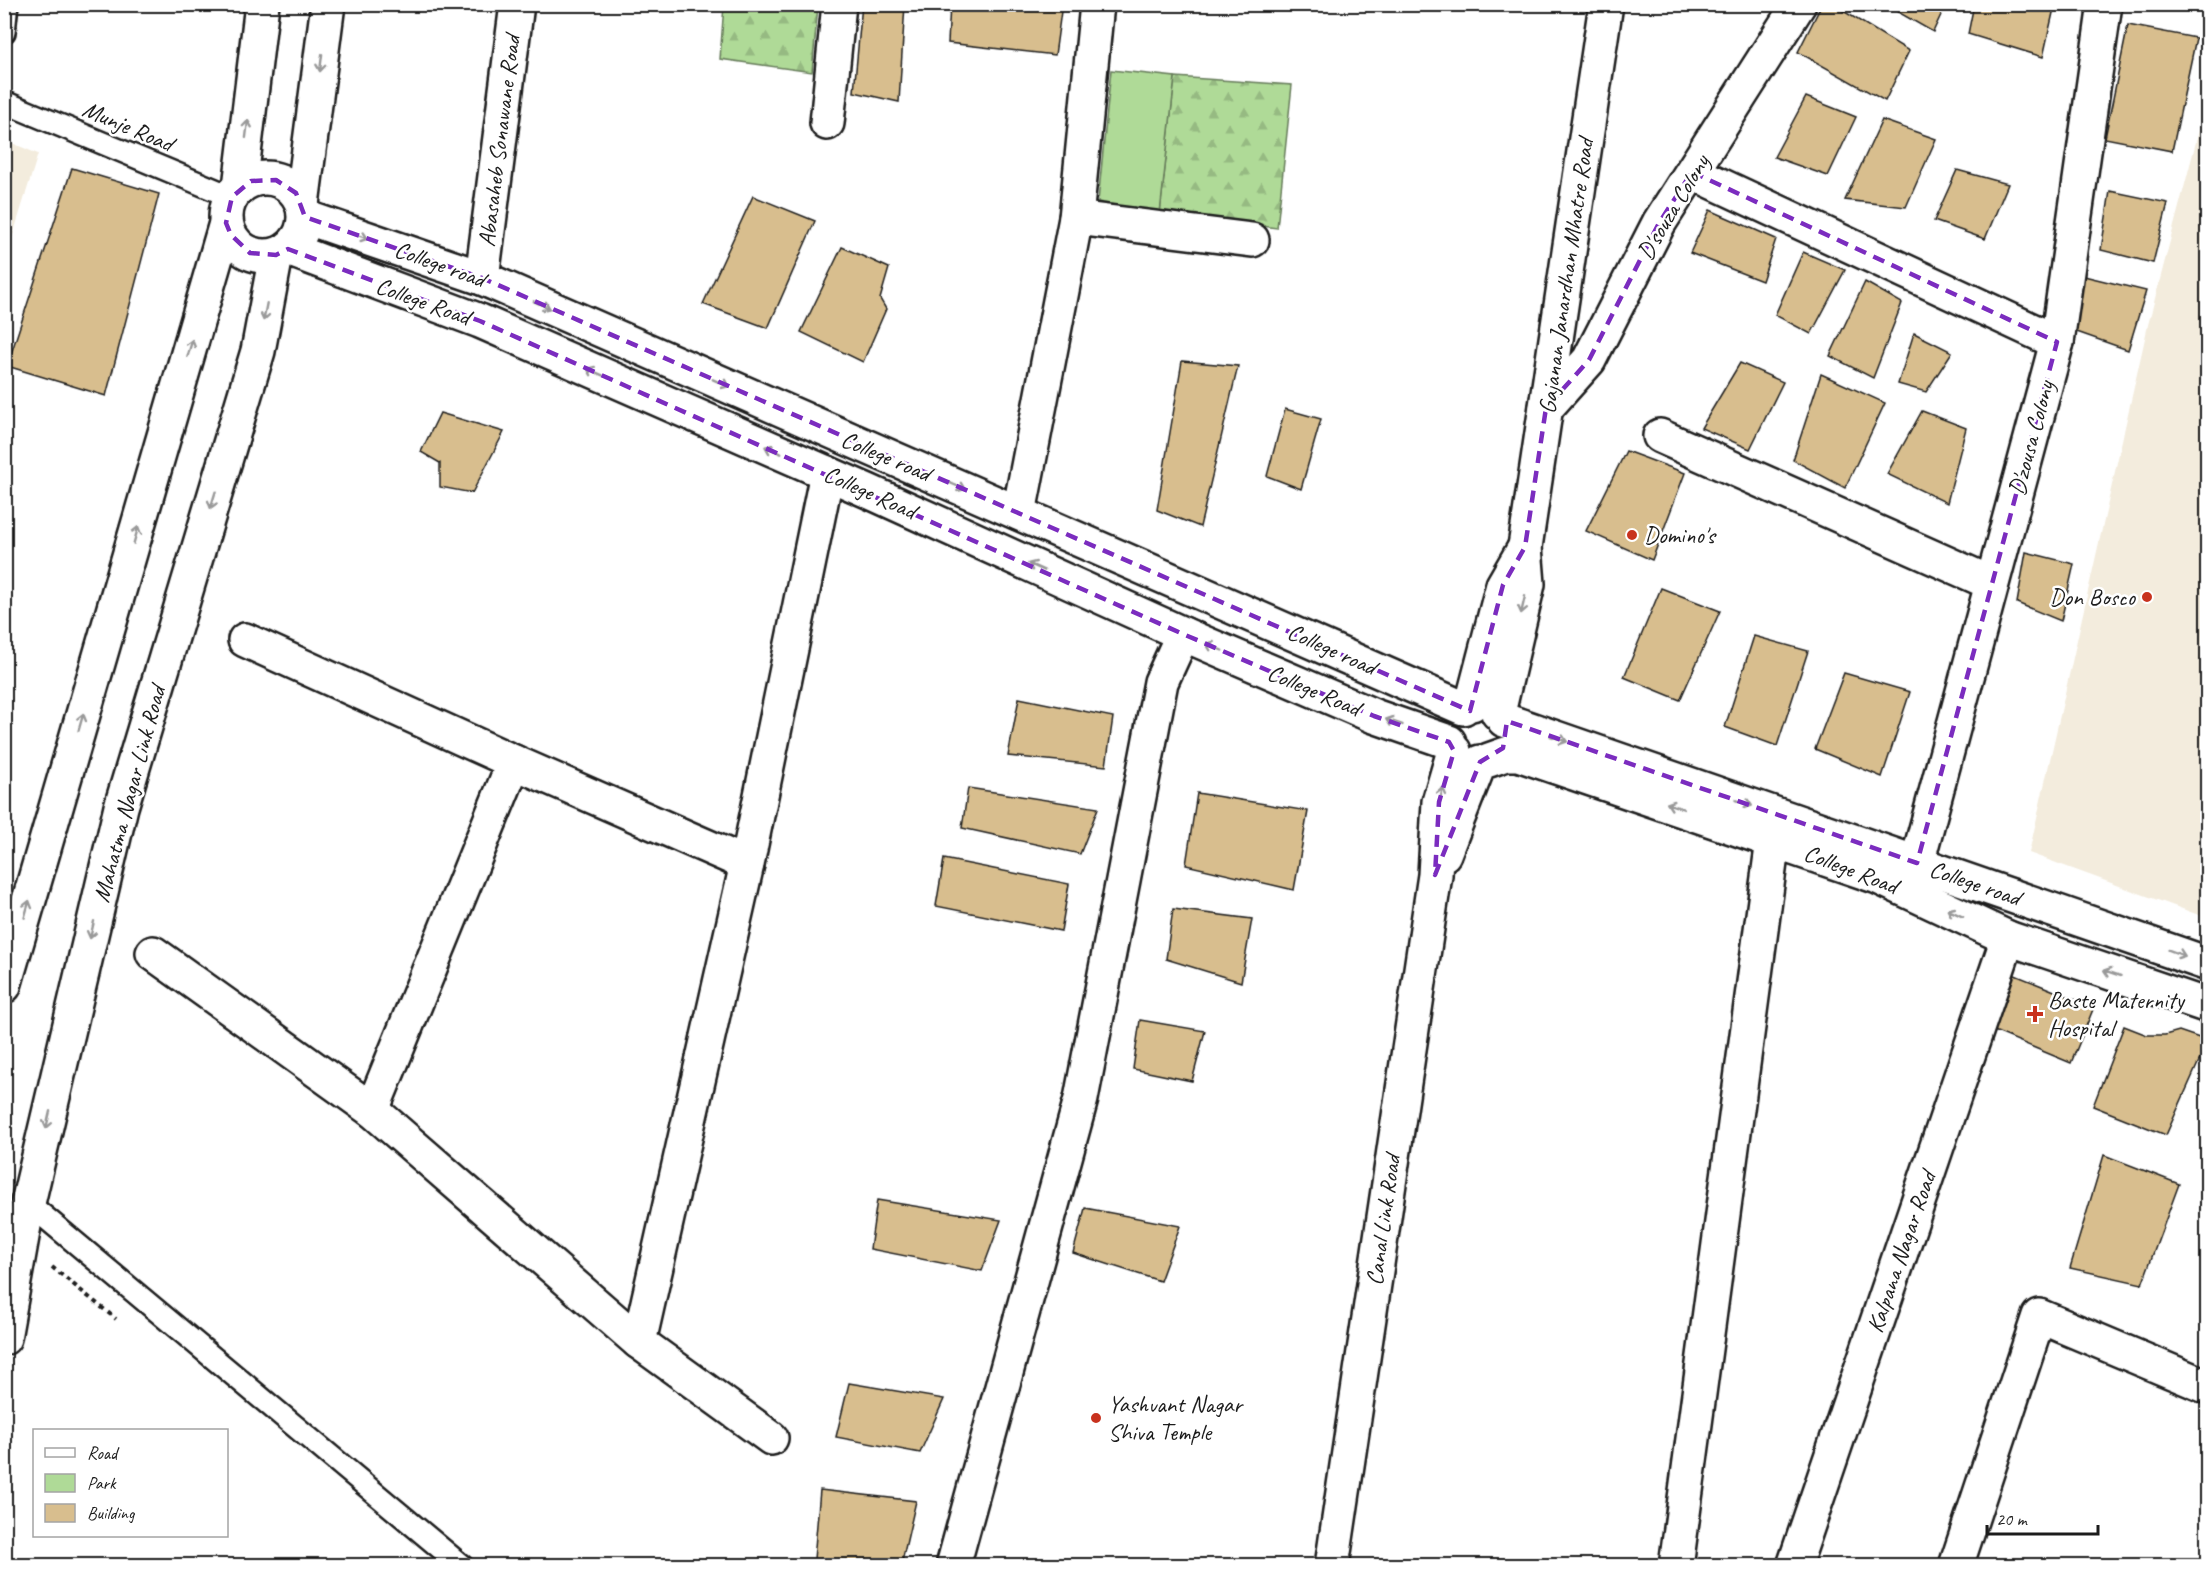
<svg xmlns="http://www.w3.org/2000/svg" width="2212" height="1570" viewBox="0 0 2212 1570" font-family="Caveat,sans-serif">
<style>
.built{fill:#f3ecdd}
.forest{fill:url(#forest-firs);stroke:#667b5a;stroke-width:1.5}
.green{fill:#afda97;stroke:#667b5a;stroke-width:1.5}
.building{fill:#d8be8e;stroke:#1c1c1c;stroke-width:1.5}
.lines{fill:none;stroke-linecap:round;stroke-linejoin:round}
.lane-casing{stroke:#1c1c1c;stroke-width:26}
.street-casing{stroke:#1c1c1c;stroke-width:38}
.secondary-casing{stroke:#1c1c1c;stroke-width:38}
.path{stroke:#1c1c1c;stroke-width:4;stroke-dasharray:4.5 4.5;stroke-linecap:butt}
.lane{stroke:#fff;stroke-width:21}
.street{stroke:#fff;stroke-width:33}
.secondary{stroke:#fff;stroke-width:33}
.oneway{stroke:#999}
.marked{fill:none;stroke:#7b2cbf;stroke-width:4.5;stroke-dasharray:12 8;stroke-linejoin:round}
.poi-dot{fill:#c8321e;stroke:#fff;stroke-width:2}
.labels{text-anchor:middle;stroke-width:5;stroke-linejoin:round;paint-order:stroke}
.street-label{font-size:24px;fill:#1c1c1c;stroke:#fff}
.poi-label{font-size:24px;fill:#1c1c1c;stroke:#fff;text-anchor:start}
</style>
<defs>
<pattern id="forest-firs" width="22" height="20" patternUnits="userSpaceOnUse" patternTransform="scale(1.5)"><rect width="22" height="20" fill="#afda97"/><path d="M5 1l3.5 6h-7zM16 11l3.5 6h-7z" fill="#96ba82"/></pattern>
</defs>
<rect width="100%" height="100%" fill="#fff"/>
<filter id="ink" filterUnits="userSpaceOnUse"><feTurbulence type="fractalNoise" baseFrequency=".0167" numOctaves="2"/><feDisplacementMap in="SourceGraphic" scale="12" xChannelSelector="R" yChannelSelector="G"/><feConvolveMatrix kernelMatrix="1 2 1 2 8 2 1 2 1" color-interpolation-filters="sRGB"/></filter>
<g filter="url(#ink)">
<g class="built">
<path d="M2207,100V918L2029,853L2148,325Z"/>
<path d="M5,140L38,154L5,261Z"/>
</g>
<g class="forest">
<path d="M724,5H818L812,72L720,59Z"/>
<path d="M1175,77L1292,85L1277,228L1160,213Z"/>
</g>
<path class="green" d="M1111,70L1175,77L1160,213L1098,202Z"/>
<g class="building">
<path d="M862,4H905L899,102L854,92Z"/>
<path d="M950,4H1062L1055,55L948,43Z"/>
<path d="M1822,4H1832L1909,51L1885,101L1798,52Z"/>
<path d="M1884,4H1946L1933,32Z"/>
<path d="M1974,4H2055L2043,57L1968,34Z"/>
<path d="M2128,25L2196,38L2172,151L2105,138Z"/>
<path d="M1806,97L1856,117L1828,176L1774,157Z"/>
<path d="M1882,120L1936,139L1906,207L1845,200Z"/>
<path d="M72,168L159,194L106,396L7,366Z"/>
<path d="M1957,170L2008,184L1985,239L1934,221Z"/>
<path d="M2110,191L2168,203L2153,263L2101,250Z"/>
<path d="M753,196L815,221L768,328L703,304Z"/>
<path d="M1710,210L1776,239L1762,281L1690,253Z"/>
<path d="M842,247L889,268L880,299L886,309L863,362L801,332Z"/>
<path d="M1803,252L1845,270L1811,334L1775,315Z"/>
<path d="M2084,276L2146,291L2128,350L2074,331Z"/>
<path d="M1865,282L1902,303L1873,378L1830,356Z"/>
<path d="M1914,333L1952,352L1926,392L1898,384Z"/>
<path d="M1182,361L1238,366L1200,527L1157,510Z"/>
<path d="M1740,363L1783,382L1750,449L1701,428Z"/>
<path d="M1821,374L1885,403L1845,488L1793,460Z"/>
<path d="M1285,409L1321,419L1301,489L1267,476Z"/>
<path d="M1922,411L1966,428L1947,503L1887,474Z"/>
<path d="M440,413L504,432L472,493L440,487V463L421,452Z"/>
<path d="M1626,451L1685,473L1652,560L1586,531Z"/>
<path d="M2026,552L2074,564L2061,621L2017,603Z"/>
<path d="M1661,588L1720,611L1680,700L1624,677Z"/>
<path d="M1754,636L1808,651L1777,746L1725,727Z"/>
<path d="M1844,673L1910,692L1882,777L1815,749Z"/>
<path d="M1019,698L1113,717L1106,766L1008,756Z"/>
<path d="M968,788L1098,808L1080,854L962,828Z"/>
<path d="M1197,793L1308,811L1294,890L1186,865Z"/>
<path d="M944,859L1069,884L1061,931L936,906Z"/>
<path d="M1173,909L1252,919L1241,982L1166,959Z"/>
<path d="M2010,973L2094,1007L2071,1063L1987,1028Z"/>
<path d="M1140,1020L1205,1031L1192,1081L1133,1069Z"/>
<path d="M2124,1026L2147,1035H2165L2179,1031L2208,1041L2166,1135L2093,1106Z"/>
<path d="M2104,1155L2179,1184L2142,1284L2070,1268Z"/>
<path d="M877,1200L1001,1220L982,1271L870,1249Z"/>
<path d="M1085,1208L1180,1226L1160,1281L1073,1253Z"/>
<path d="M849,1383L944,1399L920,1453L836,1437Z"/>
<path d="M820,1490L916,1501L901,1566H837L814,1559Z"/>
</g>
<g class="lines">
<g class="lane-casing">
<g id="lane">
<path d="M4,32L7,4"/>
<path d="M4,102L232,197"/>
<path d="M28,1203L462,1566"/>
</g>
</g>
<g class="street-casing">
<g id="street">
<path d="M827,123L839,4"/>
<path d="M1692,172L2057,342"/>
<path d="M1076,218L1252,240"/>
<path d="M482,278L517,4"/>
<path d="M1546,408L1589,360L1659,223L1799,4"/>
<path d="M1660,436L1991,583"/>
<path d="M1019,513L1076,218L1097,4"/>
<path d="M245,640L514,762L747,864"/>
<path d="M1917,863L2057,342L2105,4"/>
<path d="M153,953L372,1110L639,1342"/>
<path d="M372,1110L514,762"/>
<path d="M771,1438L639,1342L747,864L827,473"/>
<path d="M953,1566L1081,1099L1161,682L1183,634"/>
<path d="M1676,1566L1773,840"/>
<path d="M1794,1566L2008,938"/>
<path d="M1956,1566L2039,1316L2208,1387"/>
</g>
</g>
<g class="secondary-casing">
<g id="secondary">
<circle cx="265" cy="217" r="39"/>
<path d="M240,187L262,4"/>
<path d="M302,204L328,4"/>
<path d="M305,217L482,278L1463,708"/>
<path d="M288,249L480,321L868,491L1183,634L1374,716L1449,742"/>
<path d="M1472,704L1503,585L1525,547"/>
<path d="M1498,713L1528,584L1525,547L1606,4"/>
<path d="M1504,720L2208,964"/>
<path d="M1489,760L1506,754H1518L1878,877L2008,938L2208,1006"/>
<path d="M1444,854L1480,762"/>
<path d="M4,986L226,223"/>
<path d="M4,1338L28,1203L121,807L258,351L276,255"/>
<path d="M1332,1566L1435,875L1439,802L1454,751"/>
</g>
</g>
<path class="path" d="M52,1267L116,1319"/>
<use href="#lane" class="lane"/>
<use href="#street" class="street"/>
<use href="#secondary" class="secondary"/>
</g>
<defs><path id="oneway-shaft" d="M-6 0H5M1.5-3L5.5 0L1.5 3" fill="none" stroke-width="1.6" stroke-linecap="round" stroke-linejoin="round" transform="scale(1.5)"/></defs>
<g class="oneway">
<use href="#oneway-shaft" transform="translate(321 63) rotate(97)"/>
<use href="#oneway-shaft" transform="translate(247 129) rotate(-83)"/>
<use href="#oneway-shaft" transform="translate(360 236) rotate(19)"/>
<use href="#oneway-shaft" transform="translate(542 305) rotate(24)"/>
<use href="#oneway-shaft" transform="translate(265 312) rotate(101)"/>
<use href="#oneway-shaft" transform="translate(190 348) rotate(-74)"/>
<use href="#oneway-shaft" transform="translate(595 372) rotate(-156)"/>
<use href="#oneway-shaft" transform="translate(721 383) rotate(24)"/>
<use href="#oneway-shaft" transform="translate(773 450) rotate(-156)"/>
<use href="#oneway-shaft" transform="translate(957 486) rotate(23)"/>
<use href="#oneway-shaft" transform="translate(213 500) rotate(107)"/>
<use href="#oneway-shaft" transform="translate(136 535) rotate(-74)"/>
<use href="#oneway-shaft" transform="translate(1036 567) rotate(-156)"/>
<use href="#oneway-shaft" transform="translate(1523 605) rotate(103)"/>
<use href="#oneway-shaft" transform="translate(1214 647) rotate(-157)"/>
<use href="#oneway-shaft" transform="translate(81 722) rotate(-74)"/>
<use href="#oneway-shaft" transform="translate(1394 722) rotate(-161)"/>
<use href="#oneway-shaft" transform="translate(1559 739) rotate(19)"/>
<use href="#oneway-shaft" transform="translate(1441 796) rotate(-76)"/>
<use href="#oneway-shaft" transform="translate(1744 803) rotate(19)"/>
<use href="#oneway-shaft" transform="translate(1675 806) rotate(-161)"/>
<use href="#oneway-shaft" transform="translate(27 909) rotate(-74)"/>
<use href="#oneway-shaft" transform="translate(1955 913) rotate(-155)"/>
<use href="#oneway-shaft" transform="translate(92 930) rotate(103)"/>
<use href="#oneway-shaft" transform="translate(2177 953) rotate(20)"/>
<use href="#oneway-shaft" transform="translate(2112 973) rotate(-161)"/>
<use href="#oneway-shaft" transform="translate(48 1120) rotate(103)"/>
</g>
</g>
<path class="marked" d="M1692,172L2057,342L1917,863L1507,721L1503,748L1480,762L1435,875L1439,802L1454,751L1449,742L1374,716L1183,634L480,321L288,249L276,255L250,253L231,235L226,223L232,197L251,181L276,180L296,193L305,217L482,278L1470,711L1503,585L1525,547L1546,408L1589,360L1659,223Z"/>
<g class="poi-dot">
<circle cx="1632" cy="535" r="6"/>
<circle cx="2147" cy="597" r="6"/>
<path d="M2032 1005h6v6h6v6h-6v6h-6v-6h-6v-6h6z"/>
<circle cx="1096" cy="1418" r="6"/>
</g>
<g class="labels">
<g class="street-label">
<text transform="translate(128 126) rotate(23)" y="8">Munje Road</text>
<text transform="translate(499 141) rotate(-83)" y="8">Abasaheb Sonawane Road</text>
<text transform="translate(1673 207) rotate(-59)" y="8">D'souza Colony</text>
<text transform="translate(440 264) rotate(20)" y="8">College road</text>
<text transform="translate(1566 276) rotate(-82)" y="8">Gajanan Janardhan Mhatre Road</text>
<text transform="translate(423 301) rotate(20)" y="8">College Road</text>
<text transform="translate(2031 438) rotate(-75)" y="8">D'zousa Colony</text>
<text transform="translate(886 456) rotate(23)" y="8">College road</text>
<text transform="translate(870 492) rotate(24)" y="8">College Road</text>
<text transform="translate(1332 649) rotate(24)" y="8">College road</text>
<text transform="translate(1314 690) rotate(23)" y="8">College Road</text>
<text transform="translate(129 794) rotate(-75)" y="8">Mahatma Nagar Link Road</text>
<text transform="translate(1851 869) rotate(21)" y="8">College Road</text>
<text transform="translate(1975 883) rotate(19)" y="8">College road</text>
<text transform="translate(1383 1220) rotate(-82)" y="8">Canal Link Road</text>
<text transform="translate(1901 1252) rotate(-71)" y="8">Kalpana Nagar Road</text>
</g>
<g class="poi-label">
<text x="1644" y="543">Domino's</text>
<text x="2135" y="605" text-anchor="end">Don Bosco</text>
<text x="2048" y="1008">Baste Maternity<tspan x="2048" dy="28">Hospital</tspan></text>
<text x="1108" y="1412">Yashvant Nagar<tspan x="1108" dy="28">Shiva Temple</tspan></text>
</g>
</g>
<rect width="2212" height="1570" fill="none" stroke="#fff" stroke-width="24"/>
<rect x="12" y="12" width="2188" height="1546" fill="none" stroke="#1c1c1c" stroke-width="2" filter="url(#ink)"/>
<rect x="33" y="1429" width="195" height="108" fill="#ffffff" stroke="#a4a4a4" stroke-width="1.5"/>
<rect x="45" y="1448" width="30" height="9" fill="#ffffff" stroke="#a4a4a4" stroke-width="1.5"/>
<text x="87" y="1459" font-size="18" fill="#1c1c1c">Road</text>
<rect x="45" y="1474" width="30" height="18" fill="#afda97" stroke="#a4a4a4" stroke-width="1.5"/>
<text x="87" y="1489" font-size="18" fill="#1c1c1c">Park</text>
<rect x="45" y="1504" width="30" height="18" fill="#d8be8e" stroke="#a4a4a4" stroke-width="1.5"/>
<text x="87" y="1519" font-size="18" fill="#1c1c1c">Building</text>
<path d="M1987 1525v9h111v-9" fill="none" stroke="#1c1c1c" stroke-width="3"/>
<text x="1996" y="1525" font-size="18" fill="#1c1c1c" stroke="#ffffff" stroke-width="4.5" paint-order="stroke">20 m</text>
</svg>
